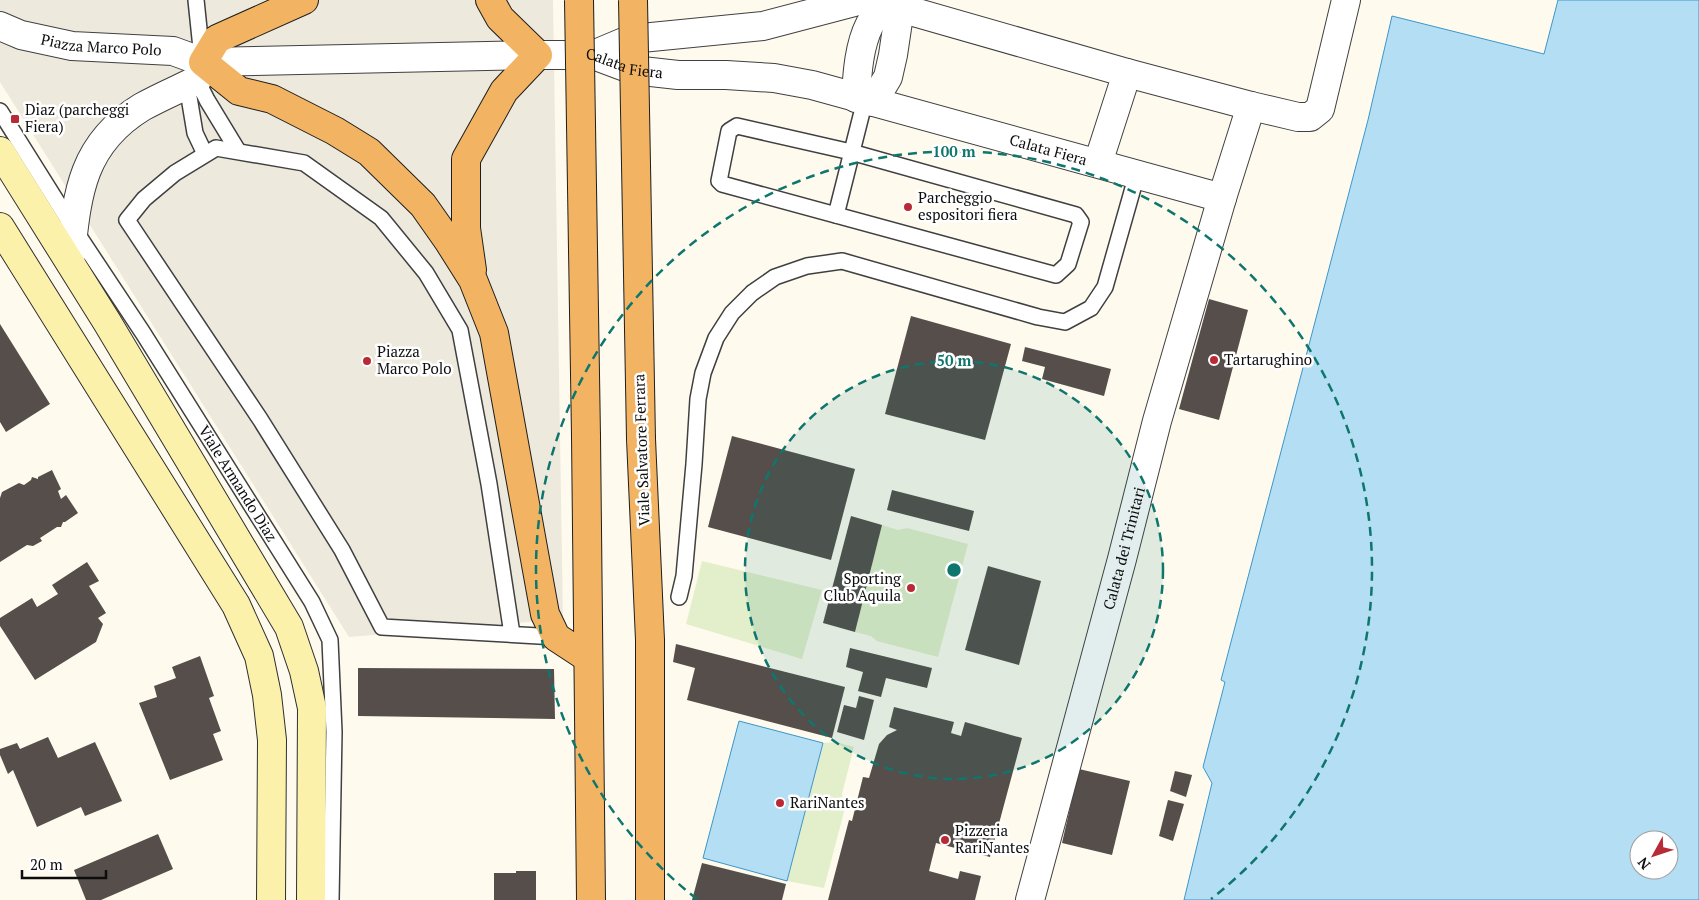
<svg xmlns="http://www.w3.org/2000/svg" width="1699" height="900" viewBox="0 0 1699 900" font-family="'PT Serif',serif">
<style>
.pitch{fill:#e3efca}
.plaza{fill:#eee9dd}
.water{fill:#b4def4;stroke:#3e95c8;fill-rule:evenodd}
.building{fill:#554e4a}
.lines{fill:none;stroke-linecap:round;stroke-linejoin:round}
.service-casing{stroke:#404040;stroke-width:18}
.minor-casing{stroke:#404040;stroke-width:30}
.tertiary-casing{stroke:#404040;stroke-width:30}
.secondary-casing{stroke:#2f2f2f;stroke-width:30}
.trunk-casing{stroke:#1e1e1e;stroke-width:30}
.service{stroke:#fff;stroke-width:15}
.minor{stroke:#fff;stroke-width:28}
.tertiary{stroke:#fff;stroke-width:28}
.secondary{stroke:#fcf1ab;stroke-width:28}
.trunk{stroke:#f2b462;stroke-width:28}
.trunk-bridge-casing{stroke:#1e1e1e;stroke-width:30;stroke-linecap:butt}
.trunk-bridge{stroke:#f2b462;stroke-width:28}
.ring{fill:none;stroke:#0f766e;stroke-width:2.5;stroke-dasharray:9 6}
.poi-dot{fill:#b82a35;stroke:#fff;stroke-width:2}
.labels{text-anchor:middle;stroke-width:5;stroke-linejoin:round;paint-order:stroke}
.street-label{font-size:15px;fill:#0d0d0d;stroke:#fff}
.poi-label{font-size:15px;fill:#0d0d0d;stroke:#fff;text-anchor:start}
.centre{fill:#0f766e;stroke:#fff;stroke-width:2.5}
.ring-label{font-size:15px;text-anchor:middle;font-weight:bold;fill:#0f766e;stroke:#fff;stroke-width:5;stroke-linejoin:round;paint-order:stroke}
</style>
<rect width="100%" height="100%" fill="#fefbee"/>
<g class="pitch">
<path d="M882,525L898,530L907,528L968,544L938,657L877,641L871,636L855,632Z"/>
<path d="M702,561L822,590L802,659L686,624Z"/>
<path d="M739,721L823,743L836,742L854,747L842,794L844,812L824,888L787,881L703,858Z"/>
</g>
<path class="plaza" d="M0,0H553L563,619L349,637L0,82Z"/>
<g class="water">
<path d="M1558,0H1699V900H1184L1212,783L1203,767L1225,682L1221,680L1368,120L1392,16L1544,54ZM1639,840H1669V870H1639Z"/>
<path d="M739,721L823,743L787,881L703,858Z"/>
</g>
<g class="building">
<path d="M1209,299L1248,310L1219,420L1179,409Z"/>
<path d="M911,316L1011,344L985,440L885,414Z"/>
<path d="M0,324L50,404L6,432L0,422Z"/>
<path d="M1025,347L1111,369L1104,396L1042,379L1045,367L1022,361Z"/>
<path d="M732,436L855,469L831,560L708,527Z"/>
<path d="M52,470L61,489L58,491L61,499L66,495L78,513L65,522H63L61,527H57L40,538L42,541L33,546L27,545L0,562V498L2,492L19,483L24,485L31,480L32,477L38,479V477Z"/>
<path d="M892,490L974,511L969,531L887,510Z"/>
<path d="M851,516L882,525L855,632L823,623Z"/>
<path d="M87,562L99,581L89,586L106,613L98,618L103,624L96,642L35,680L0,626V618L32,598L37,607L58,594L52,585Z"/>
<path d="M988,566L1041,581L1019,665L965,650Z"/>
<path d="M676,644L845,687L832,738L687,700L695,668L673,662Z"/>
<path d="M850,648L932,668L927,688L886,678L881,697L858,691L863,672L846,667Z"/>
<path d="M200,656L214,696L209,698L221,731L213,734L223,760L170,780L139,703L157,697L154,686L176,678L172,667Z"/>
<path d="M358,668L554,669L555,719L358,716Z"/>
<path d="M859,696L874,700L864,740L837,732L844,705L856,708Z"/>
<path d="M894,707L954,722L951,733L961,736L965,722L1022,738L990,857L936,843L929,871L958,879L960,871L981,876L975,900H828L849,820L852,821L863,777L869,778L879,744L887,735L897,730L889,727Z"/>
<path d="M48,737L58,758L95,742L122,801L85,816L81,807L37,827L13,770L8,774L0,755V749L17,743L20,749Z"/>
<path d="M1079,769L1130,781L1112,855L1062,843Z"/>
<path d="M1175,771L1192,775L1186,797L1170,791Z"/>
<path d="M1168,800L1184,804L1173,841L1159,836Z"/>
<path d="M158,834L173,869L101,900H86L74,870Z"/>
<path d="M702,863L786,884L782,900H692Z"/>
<path d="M516,871H536V900H494V873H516Z"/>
</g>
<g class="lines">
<g class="service-casing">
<g id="service">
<path d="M196,0L202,58"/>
<path d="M197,80L207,100L238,151"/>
<path d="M187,85L195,133L205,154"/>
<path id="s1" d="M0,111L74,229L143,333L312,602L330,640L334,732L331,900"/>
<path d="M737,126L851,152L1076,215L1081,222L1068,264L1056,275L722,184L719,181L729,131Z"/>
<path d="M836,215L865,100"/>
<path d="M679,597L684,576L694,464L698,399L703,373L716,338L732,313L752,293L775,277L807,266L842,261L1038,317L1065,322L1091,308L1105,287L1137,174"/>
<path d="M512,634L489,484L460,330L426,273L381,218L304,163L216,148L175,173L144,199L127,220L260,419L342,550L382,627L556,637"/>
</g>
</g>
<g class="minor-casing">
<g id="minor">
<path d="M1251,106L1298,117H1310L1320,109L1346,0"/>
<path id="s2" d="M1030,900L1122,559L1157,421L1222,198"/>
</g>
</g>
<g class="tertiary-casing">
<g id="tertiary">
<path id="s3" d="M0,26L21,35L72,46L173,51L203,62L538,55H593L633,70L678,75H726L774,78L812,85L1222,198L1251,106L1127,73L900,8L862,0L763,26L631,39L593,55"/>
<path d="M856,98C857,74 859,45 870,24C874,17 880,11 885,5"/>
<path d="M873,102L888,77L893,55L900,8"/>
<path d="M1098,163L1127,73"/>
<path d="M70,262C77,196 80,145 142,107C160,97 179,89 197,80L203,62"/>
</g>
</g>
<g class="secondary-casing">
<g id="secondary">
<path d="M0,151L107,322L289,627L304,671L312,708L311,900"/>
<path d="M0,227L236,605L259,656L267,695L272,740L271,900"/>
</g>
</g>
<g class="trunk-casing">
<g id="trunk">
<path d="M304,0L217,39L203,62L239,91L272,99L335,131L369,152L423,205L449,242L473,280L494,333L545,614L556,637L588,658"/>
<path d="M472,270L466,228V159L504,91L538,55L500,18L490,0"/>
<path d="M586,436L591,900"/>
<path d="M641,439L650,640V900"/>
</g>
</g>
<use href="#service" class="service"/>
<use href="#minor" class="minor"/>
<use href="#tertiary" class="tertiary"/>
<use href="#secondary" class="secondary"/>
<use href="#trunk" class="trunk"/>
<g class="trunk-bridge-casing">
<g id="trunk-bridge">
<path d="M579,0L586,436"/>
<path d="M633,0L641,439"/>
</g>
</g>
<use href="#trunk-bridge" class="trunk-bridge"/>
</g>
<circle cx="954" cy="570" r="209" fill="#0f766e" fill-opacity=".12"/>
<g class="ring">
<circle cx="954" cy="570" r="209"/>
<path d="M697 899A418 418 0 1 1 1211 899"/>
</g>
<g class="poi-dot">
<rect x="10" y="114" width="10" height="10" rx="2.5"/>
<circle cx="908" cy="207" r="5"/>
<circle cx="1214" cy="360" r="5"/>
<circle cx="367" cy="361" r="5"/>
<circle cx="911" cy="588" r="5"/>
<circle cx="780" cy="803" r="5"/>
<circle cx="945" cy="840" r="5"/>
</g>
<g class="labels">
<g class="street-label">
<text dy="5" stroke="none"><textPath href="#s3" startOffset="104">Piazza Marco Polo</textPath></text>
<text dy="5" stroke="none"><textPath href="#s3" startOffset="631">Calata Fiera</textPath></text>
<text dy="5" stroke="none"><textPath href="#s3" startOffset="1066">Calata Fiera</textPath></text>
<text transform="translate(642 450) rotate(-92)" y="5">Viale Salvatore Ferrara</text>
<text dy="5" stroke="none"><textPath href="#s1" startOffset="442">Viale Armando Diaz</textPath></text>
<text dy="5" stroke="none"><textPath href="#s2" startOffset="364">Calata dei Trinitari</textPath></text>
</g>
<g class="poi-label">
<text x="25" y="115">Diaz (parcheggi<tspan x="25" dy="17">Fiera)</tspan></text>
<text x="918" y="203">Parcheggio<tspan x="918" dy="17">espositori fiera</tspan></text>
<text x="377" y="357">Piazza<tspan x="377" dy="17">Marco Polo</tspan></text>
<text x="1224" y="365">Tartarughino</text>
<text x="901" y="584" text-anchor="end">Sporting<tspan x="901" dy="17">Club Aquila</tspan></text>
<text x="790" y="808">RariNantes</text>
<text x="955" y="836">Pizzeria<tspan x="955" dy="17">RariNantes</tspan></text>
</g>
</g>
<circle cx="954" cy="570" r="8" class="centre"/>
<g class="ring-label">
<text x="954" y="157">100 m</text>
<text x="954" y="366">50 m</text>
</g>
<g transform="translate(1654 855) rotate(230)"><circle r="24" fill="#ffffff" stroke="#9e9e9e"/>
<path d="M0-4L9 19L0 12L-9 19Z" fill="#b82a35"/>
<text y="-8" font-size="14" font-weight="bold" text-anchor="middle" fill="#0d0d0d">N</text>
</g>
<path d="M22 870v8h84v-8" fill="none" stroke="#0d0d0d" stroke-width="2.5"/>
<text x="30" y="870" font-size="15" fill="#0d0d0d" stroke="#ffffff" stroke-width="4" paint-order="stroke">20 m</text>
</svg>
